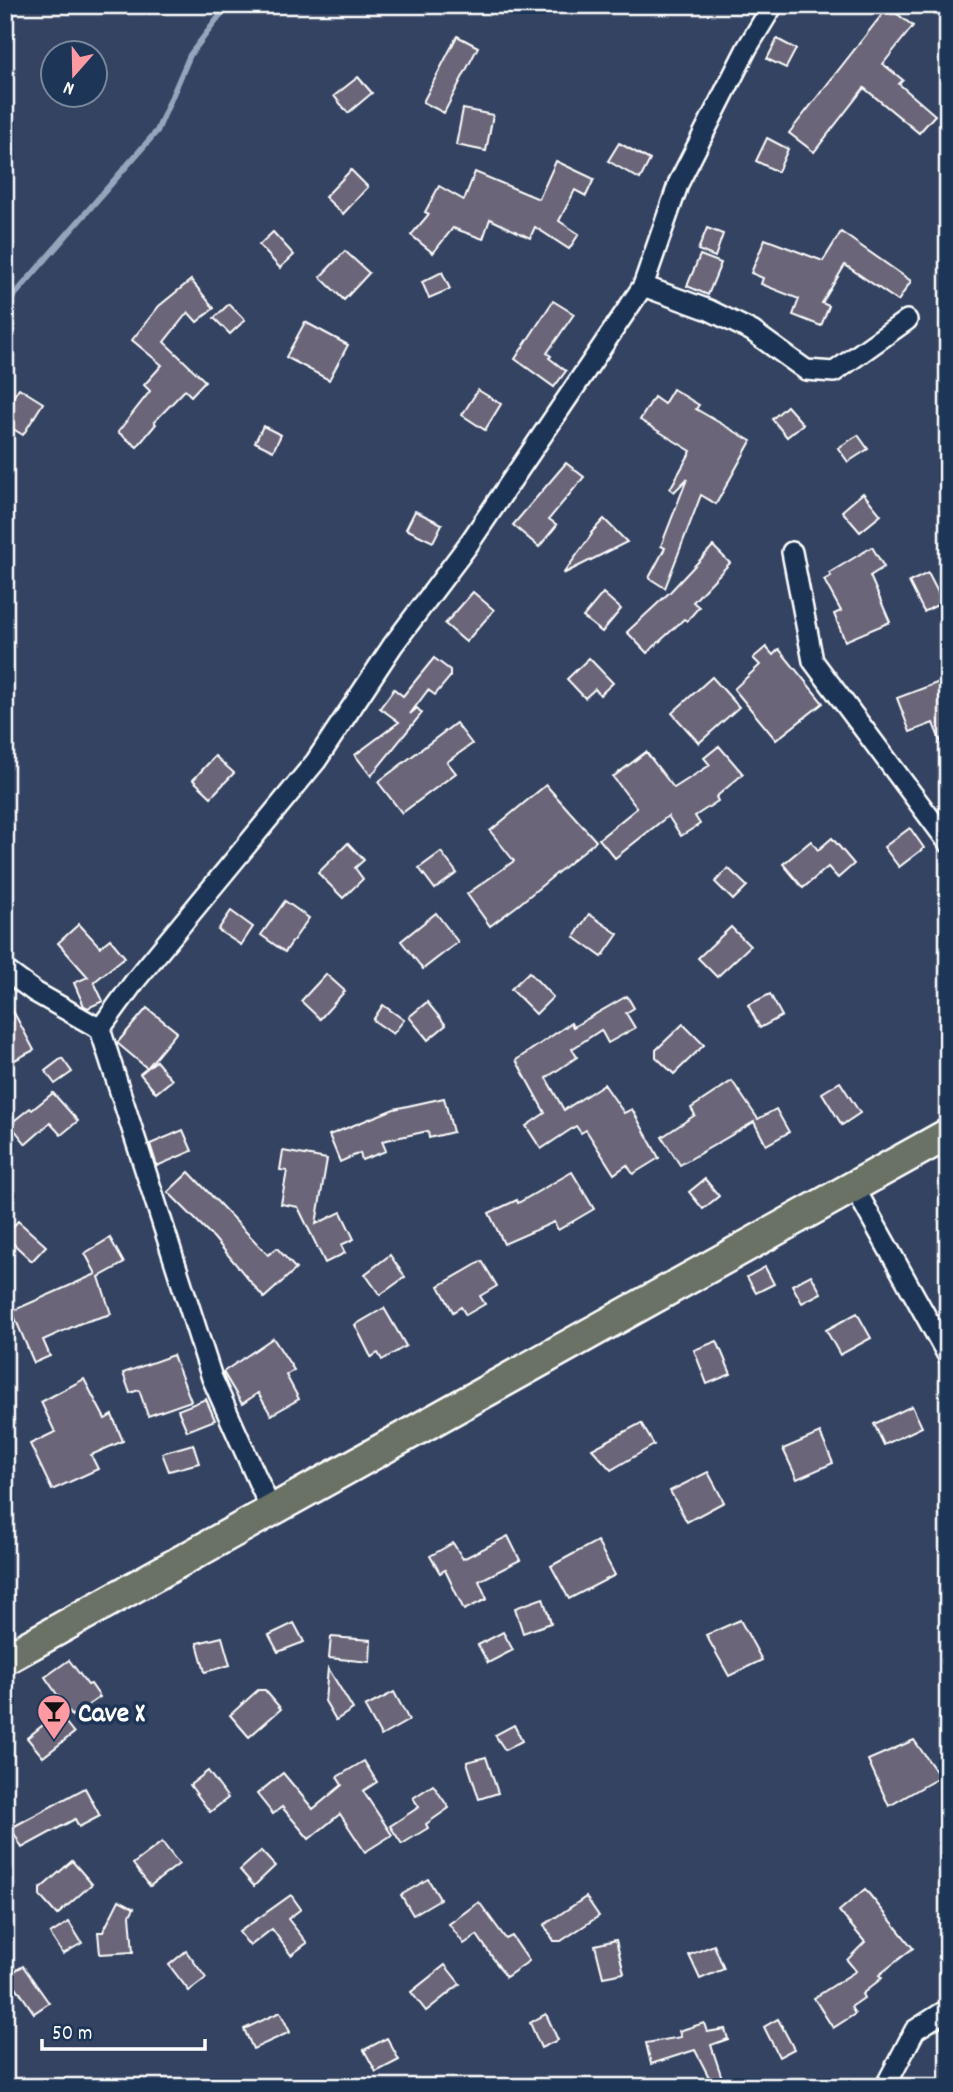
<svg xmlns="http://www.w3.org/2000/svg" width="953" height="2092" viewBox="0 0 953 2092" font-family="Dekko,sans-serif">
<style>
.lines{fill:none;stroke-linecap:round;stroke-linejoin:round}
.stream{stroke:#93a6bc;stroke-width:6}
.building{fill:#6a6578;stroke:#fff;stroke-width:2}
.street-casing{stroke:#fff;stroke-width:24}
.primary-casing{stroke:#fff;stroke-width:35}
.street{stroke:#1d3557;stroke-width:19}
.primary{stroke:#6b7165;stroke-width:30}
.labels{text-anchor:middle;stroke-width:7;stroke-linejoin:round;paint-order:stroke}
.poi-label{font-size:28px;font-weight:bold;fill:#fff;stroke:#1d3557;text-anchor:start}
</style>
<rect width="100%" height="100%" fill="#344361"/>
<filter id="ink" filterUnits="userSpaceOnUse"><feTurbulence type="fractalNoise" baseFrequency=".0143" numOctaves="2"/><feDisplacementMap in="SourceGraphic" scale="14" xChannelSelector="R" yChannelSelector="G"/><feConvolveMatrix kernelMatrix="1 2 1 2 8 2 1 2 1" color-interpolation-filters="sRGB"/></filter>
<g filter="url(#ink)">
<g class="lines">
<path class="stream" d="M5,306L157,131L190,55L228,5"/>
</g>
<g class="building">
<path d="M888,7L913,26L883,64L903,80L899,84L935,115L919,133L864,88L814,152L789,133Z"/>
<path d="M457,36L478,47L444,113L423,102Z"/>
<path d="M777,39L796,49L786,68L767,59Z"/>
<path d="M358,77L372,93L348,113L334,96Z"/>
<path d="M463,109L493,115L486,151L456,145Z"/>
<path d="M767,138L788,149L778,172L756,161Z"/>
<path d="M619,143L650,160L640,179L608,161Z"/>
<path d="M556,161L594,179L586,196L575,190L559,221L579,234L569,249L535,227L530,238L490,219L483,239L453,228L433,253L411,235L429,214L425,212L439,186L464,200L475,172L539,199Z"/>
<path d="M351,170L368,187L343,214L325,197Z"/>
<path d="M707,228L723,234L715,257L698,250Z"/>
<path d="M273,232L294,255L280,268L259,245Z"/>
<path d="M841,232L911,281L898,301L845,265L822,303L829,306L821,326L793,315L799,299L761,284L763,278L751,273L765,239L823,261Z"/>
<path d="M345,251L369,273L344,300L320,277Z"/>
<path d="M700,255L721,263L708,295L687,286Z"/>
<path d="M442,272L450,289L429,298L422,282Z"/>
<path d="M191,280L214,308L197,322L188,312L164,342L205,381L191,396L185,390L154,422L156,424L137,447L118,432L150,391L144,385L162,365L132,340L159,306Z"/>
<path d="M553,301L574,314L547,353L551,356L549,358L566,371L554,387L515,359Z"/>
<path d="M229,304L245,320L230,334L214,318Z"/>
<path d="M305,322L348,345L329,380L286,357Z"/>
<path d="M19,388L43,403L23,435L5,424V409Z"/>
<path d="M673,389L699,405L696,409L751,441L716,504L701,495L665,588L649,578L665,548L661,546L687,479L674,492L670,489L691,451L640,420L654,397L664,404Z"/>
<path d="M478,390L501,404L485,430L462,415Z"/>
<path d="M787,406L803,424L787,437L772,419Z"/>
<path d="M263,426L281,435L273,451L255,442Z"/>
<path d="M858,435L868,449L848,462L838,448Z"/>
<path d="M566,463L584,477L549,519L557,525L539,547L513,525Z"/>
<path d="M863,493L881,515L860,532L842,511Z"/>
<path d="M415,511L442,524L433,542L406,529Z"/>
<path d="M604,519L627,542L563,574L592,534L591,533Z"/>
<path d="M713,546L730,563L693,602L699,607L687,621L684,619L647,653L627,632L671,591Z"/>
<path d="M872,547L884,567L870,576L890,622L845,641L834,614L841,611L824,580L831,576L829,573Z"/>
<path d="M928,573L943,602L924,612L909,582Z"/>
<path d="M473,592L494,610L466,642L445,624Z"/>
<path d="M603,593L621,609L602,632L583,617Z"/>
<path d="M766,647L773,655L779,649L823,703L776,740L734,689L760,665L753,658Z"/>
<path d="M434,658L450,670V677L435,695L428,690L410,714L417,708L422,713L371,776L355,755L399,722L380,708L394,689L403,696Z"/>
<path d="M589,658L613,683L600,695L595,689L585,698L567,679Z"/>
<path d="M712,677L739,707L699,743L672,713Z"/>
<path d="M942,681L948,697L947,757L933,723L910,732L897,698Z"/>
<path d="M456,723L472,744L447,762L456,773L402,813L378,782Z"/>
<path d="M719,746L743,774L716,797L718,801L695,816L700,824L681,836L668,816L615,858L599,839L637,808L613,777L646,752L674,788L710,765L704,758Z"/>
<path d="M215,756L234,773L211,797L193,780Z"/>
<path d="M546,785L596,841L517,906L490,926L467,894L514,861L490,831Z"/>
<path d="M910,828L924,848L899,867L884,847Z"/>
<path d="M832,838L854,864L838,878L828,867L803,888L783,864L811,841L818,850Z"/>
<path d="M348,843L364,860L355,868L363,879L343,898L318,873Z"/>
<path d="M441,852L457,873L435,889L419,868Z"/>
<path d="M728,868L747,886L733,900L715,882Z"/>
<path d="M285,901L309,918L285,952L261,935Z"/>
<path d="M231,911L253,927L241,945L218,930Z"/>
<path d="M436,913L458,942L423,969L401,941Z"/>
<path d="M589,914L618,934L602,957L574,937Z"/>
<path d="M79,924L100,947L110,939L125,957L94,982L103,1001L88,1008L84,1006L74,983L88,977L58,943Z"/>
<path d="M731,927L750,946L717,977L698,958Z"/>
<path d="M529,972L553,997L536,1014L511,989Z"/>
<path d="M326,974L345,991L320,1019L301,1001Z"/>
<path d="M770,994L782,1016L760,1028L748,1005Z"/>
<path d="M5,996L34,1050L5,1065Z"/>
<path d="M627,996L634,1008L626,1013L635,1028L608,1043L601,1030L572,1049L577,1057L546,1078L564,1110L604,1084L624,1113L632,1109L659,1158L633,1174L627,1165L614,1174L586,1130L581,1133L576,1126L541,1149L526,1126L545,1113L516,1060L571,1023L573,1027Z"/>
<path d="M427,1002L446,1025L428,1040L409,1017Z"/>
<path d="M383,1005L404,1020L393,1034L373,1020Z"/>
<path d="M147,1008L177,1032L147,1068L117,1043Z"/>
<path d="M683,1024L704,1045L674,1074L656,1057V1050Z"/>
<path d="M62,1058L72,1072L55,1084L45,1071Z"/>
<path d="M156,1061L172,1080L156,1093L140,1074Z"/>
<path d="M732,1081L758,1119L776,1109L789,1132L766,1145L754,1122L680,1165L662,1137L695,1115L691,1108Z"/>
<path d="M840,1082L860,1113L842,1125L822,1093Z"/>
<path d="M53,1093L78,1121L61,1135L50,1123L26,1144L10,1124L30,1108L32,1110Z"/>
<path d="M444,1098L453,1132L429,1138L428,1131L382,1141L386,1151L362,1160L360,1153L340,1162L329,1135L394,1109Z"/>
<path d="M183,1130L192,1151L157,1166L150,1144Z"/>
<path d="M283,1151L327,1159L316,1224L341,1212L354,1239L341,1245L345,1253L325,1263L298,1207L281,1204L287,1171L280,1170Z"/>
<path d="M189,1172L268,1255L277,1248L296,1269L264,1298L214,1238L168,1192Z"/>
<path d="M572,1172L594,1209L558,1230L554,1222L504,1244L489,1213L517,1200L518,1203Z"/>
<path d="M705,1179L719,1196L703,1209L689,1192Z"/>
<path d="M18,1221L46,1246L32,1261L5,1236Z"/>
<path d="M110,1238L124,1263L99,1277L111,1314L81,1323L43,1340L50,1356L34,1363L12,1311L96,1274L85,1253Z"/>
<path d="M390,1255L405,1277L380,1295L365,1274Z"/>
<path d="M482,1261L497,1286L480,1296L485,1304L466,1315L461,1307L453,1312L439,1286Z"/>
<path d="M765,1267L774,1284L756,1293L747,1277Z"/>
<path d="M811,1275L821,1293L802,1303L792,1285Z"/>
<path d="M384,1308L406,1346L382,1360L378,1353L371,1357L355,1325Z"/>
<path d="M857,1313L871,1338L840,1355L826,1330Z"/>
<path d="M273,1338L294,1370L286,1375L299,1399L271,1415L258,1393L242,1404L223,1372Z"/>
<path d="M717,1341L731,1374L707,1384L694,1350Z"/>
<path d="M173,1355L191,1401L148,1416L139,1390L130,1393L123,1373Z"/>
<path d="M84,1379L105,1419L112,1415L123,1441L91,1455L98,1469L52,1490L30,1444L55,1432L41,1402Z"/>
<path d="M206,1399L215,1420L187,1431L178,1410Z"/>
<path d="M912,1406L922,1427L884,1445L874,1424Z"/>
<path d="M641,1423L654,1445L611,1470L592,1449Z"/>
<path d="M820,1433L833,1463L797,1479L783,1449Z"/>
<path d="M193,1444L199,1463L169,1471L162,1453Z"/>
<path d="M708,1472L724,1502L687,1522L670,1491Z"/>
<path d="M508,1536L520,1560L479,1581L487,1599L464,1610L445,1570L440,1573L430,1556L453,1543L463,1559Z"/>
<path d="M597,1541L615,1575L569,1599L551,1566Z"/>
<path d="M543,1598L551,1623L523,1633L515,1608Z"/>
<path d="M740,1620L762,1660L729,1676L706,1635Z"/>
<path d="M294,1623L304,1642L278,1652L269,1635Z"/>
<path d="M503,1632L513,1650L488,1663L478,1645Z"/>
<path d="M222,1637L230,1665L205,1672L197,1643Z"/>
<path d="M331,1637L371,1640L370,1662L329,1658Z"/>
<path d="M69,1660L88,1685L91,1684L100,1697L72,1716L45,1677Z"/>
<path d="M328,1668L353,1709L336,1720L325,1701Z"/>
<path d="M258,1690H265L281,1709L249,1737L230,1715Z"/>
<path d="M394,1692L409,1720L381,1736L365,1707Z"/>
<path d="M58,1713L74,1733L43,1757L27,1738Z"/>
<path d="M514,1725L522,1741L505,1750L495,1735Z"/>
<path d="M914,1740L940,1777L889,1806L868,1760Z"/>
<path d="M486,1757L498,1793L479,1799L467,1762Z"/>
<path d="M364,1761L377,1782L363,1791L392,1835L365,1852L340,1814L309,1839L282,1807L273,1814L257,1794L283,1773L313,1809L342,1785L337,1777Z"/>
<path d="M208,1771L228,1798L210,1812L190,1785Z"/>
<path d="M433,1785L449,1808L426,1824L428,1828L402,1844L390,1826L419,1807L413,1798Z"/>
<path d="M85,1788L100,1816L79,1827L75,1819L22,1848L11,1828Z"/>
<path d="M162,1842L179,1864L150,1886L133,1864Z"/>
<path d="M261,1851L275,1866L254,1886L240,1870Z"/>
<path d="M72,1861L92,1884L57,1915L40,1896V1889Z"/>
<path d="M428,1879L440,1899L413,1915L401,1895Z"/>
<path d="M865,1889L913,1948L879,1975L882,1978L862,1994L864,1998L851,2007L855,2014L833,2028L814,1998L856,1971L847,1960L865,1942L839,1911Z"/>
<path d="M291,1895L301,1909L288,1919L307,1943L291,1955L272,1929L250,1946L239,1932Z"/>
<path d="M586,1897L599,1916L561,1941H554L544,1925Z"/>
<path d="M119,1900L134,1908L130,1915L133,1952L100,1954L98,1932H103Z"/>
<path d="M479,1902L506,1939L512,1936L529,1961L506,1977L477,1935L464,1944L449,1924Z"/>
<path d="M69,1922L82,1943L63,1954L50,1934Z"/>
<path d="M616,1940L624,1973L603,1977L595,1945Z"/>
<path d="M714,1945L724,1969L700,1979L689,1955Z"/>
<path d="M186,1951L206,1978L189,1991L169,1965Z"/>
<path d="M445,1965L460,1984L426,2011L411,1992Z"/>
<path d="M23,1966L49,2003L34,2013L8,1975Z"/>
<path d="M280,2012L290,2032L253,2049L244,2029Z"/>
<path d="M546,2014L558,2040L541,2048L530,2023Z"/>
<path d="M778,2019L794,2049L779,2057L764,2027Z"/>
<path d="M704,2023L707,2032L725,2029L728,2039L711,2045L724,2084L714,2087L695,2050L651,2064L646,2043L681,2037L679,2031Z"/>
<path d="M387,2038L399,2060L376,2072L364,2050Z"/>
</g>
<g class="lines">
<g class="street-casing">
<g id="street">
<path d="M643,286L709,310L752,331L806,370L834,372L907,320"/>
<path d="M792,552L813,661L948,842"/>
<path d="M5,970L35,992L100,1029"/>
<path d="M853,1185L948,1356"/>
<path d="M271,1510L212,1378L100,1029L135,981L316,761L393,645L468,545L643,286L679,182L747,48L773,5"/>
<path d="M885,2087L915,2030L948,2009"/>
</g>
</g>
<g class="primary-casing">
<path id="primary" d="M5,1659L948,1134"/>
</g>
<use href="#street" class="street"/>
<use href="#primary" class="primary"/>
</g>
</g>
<defs>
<g id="bar-pin" transform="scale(1.75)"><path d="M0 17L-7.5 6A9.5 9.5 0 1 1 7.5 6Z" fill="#ff9aa2" stroke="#1d3557"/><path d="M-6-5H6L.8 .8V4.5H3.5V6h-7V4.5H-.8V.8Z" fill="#111"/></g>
</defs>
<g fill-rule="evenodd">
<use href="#bar-pin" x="54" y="1711"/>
</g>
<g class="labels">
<g class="poi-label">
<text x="78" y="1721">Cave X</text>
</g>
</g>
<rect width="953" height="2092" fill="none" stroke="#1d3557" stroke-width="28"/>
<rect x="14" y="14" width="925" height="2064" fill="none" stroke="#fff" stroke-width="2.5" filter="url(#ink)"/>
<g transform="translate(74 74) rotate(200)"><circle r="33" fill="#1d3557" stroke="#77869a" stroke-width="2"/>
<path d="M0-5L12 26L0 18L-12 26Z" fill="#ff9aa2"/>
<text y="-10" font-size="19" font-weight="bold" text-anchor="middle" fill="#ffffff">N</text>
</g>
<path d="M42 2039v10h163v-10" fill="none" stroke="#ffffff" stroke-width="3.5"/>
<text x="52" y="2039" font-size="21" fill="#ffffff" stroke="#1d3557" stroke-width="5" paint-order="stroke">50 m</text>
</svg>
